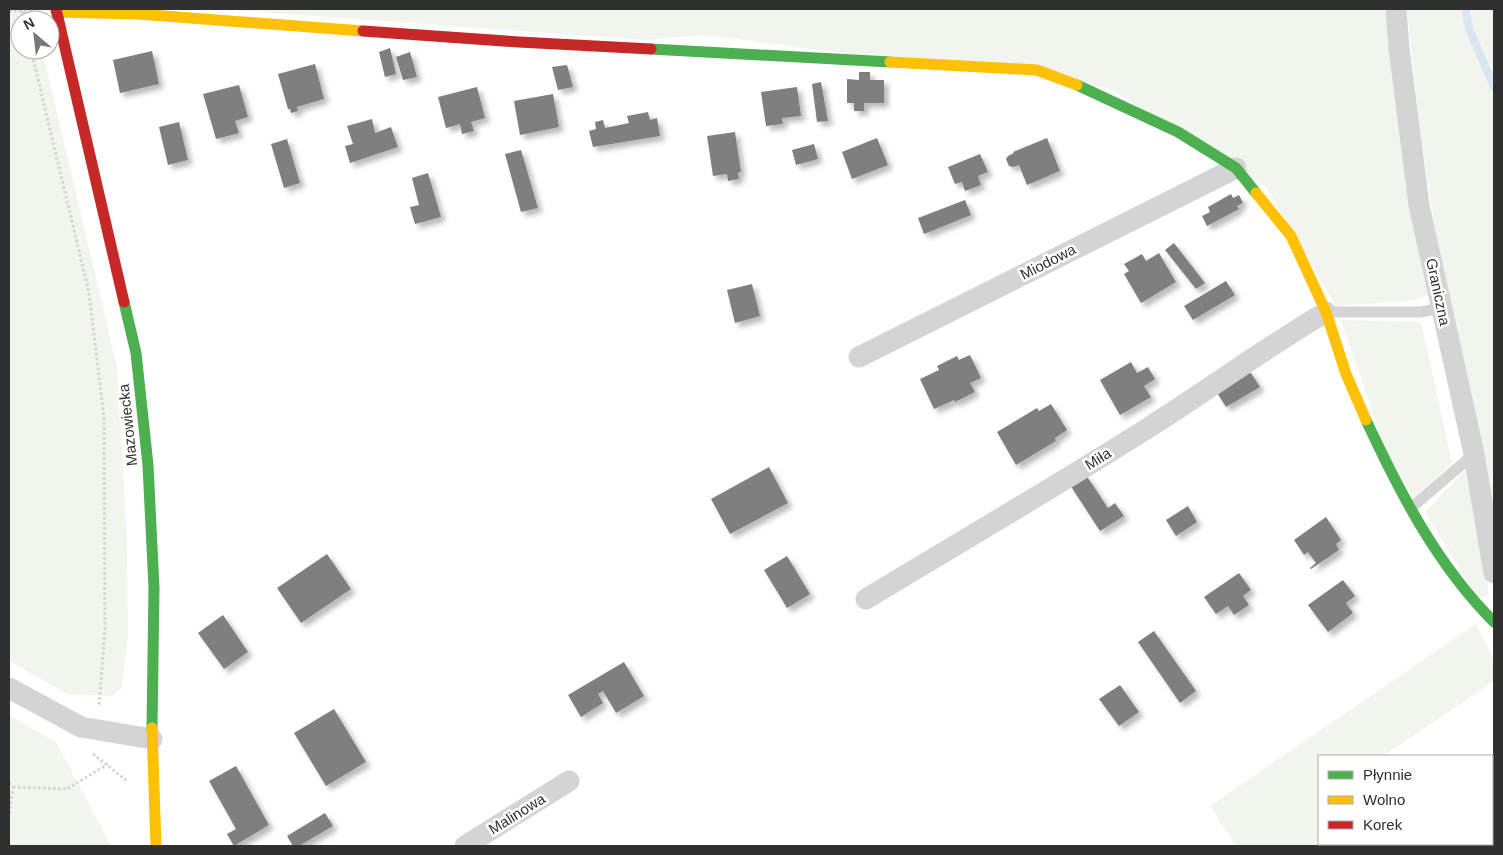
<svg xmlns="http://www.w3.org/2000/svg" width="1503" height="855" viewBox="0 0 1503 855" font-family="Helvetica,sans-serif">
<style>
.green{fill:#f1f5ed}
.lines{fill:none;stroke-linecap:round;stroke-linejoin:round}
.stream{stroke:#dae7f2;stroke-width:8}
.building{fill:#7f7f7f;filter:url(#shadow)}
.path{stroke:#d4d4d4;stroke-width:3;stroke-dasharray:2.5 2.5;stroke-linecap:butt}
.lane{stroke:#d4d4d4;stroke-width:11}
.street{stroke:#d4d4d4;stroke-width:21}
.fast{stroke:#4caf50;stroke-width:11}
.slow{stroke:#ffc107;stroke-width:11}
.jam{stroke:#c62828;stroke-width:11}
.labels{text-anchor:middle;stroke-width:5;stroke-linejoin:round;paint-order:stroke}
.street-label{font-size:15px;fill:#303030;stroke:#fff}
</style>
<defs>
<filter id="shadow"><feDropShadow dx="4.5" dy="4.5" stdDeviation="2.5" flood-color="#0004"/></filter>
</defs>
<rect width="100%" height="100%" fill="#fff"/>
<g class="green">
<path d="M9,9H33L35,20H20V50H42L117,367L127,538L128,635L122,688L111,696L67,694L9,661Z"/>
<path d="M221,9H1390L1429,295L1416,300L1336,306L1266,187L1109,88L704,35L645,40Z"/>
<path d="M1407,9H1494V526L1448,309L1420,131Z"/>
<path d="M1341,320L1421,322L1452,463L1414,497L1386,451Z"/>
<path d="M1471,464L1489,595L1478,598L1425,512Z"/>
<path d="M1476,624L1494,660V681L1383,756H1319V844H1356L1357,846H1236L1210,806Z"/>
<path d="M9,715L56,742L111,846H9Z"/>
</g>
<g class="lines">
<path class="stream" d="M1465,9L1470,31L1494,87"/>
</g>
<g class="building">
<path d="M390,48L396,74L385,77L379,52Z"/>
<path d="M152,51L159,84L120,93L113,60Z"/>
<path d="M410,52L417,77L403,80L396,57Z"/>
<path d="M315,64L324,99L297,107L298,111L291,113L290,109H288L278,74Z"/>
<path d="M567,65L573,87L558,90L552,67Z"/>
<path d="M859,72H870V80H884V103H864V111H854V103H847V79L859,80Z"/>
<path d="M821,82L828,121L817,122L812,84Z"/>
<path d="M239,85L248,117L235,121L239,133L216,139L203,94Z"/>
<path d="M477,87L485,118L471,122L474,131L462,134L460,124L446,128L438,97Z"/>
<path d="M797,87L801,116L782,118L783,124L766,126L761,92Z"/>
<path d="M553,94L559,127L520,135L514,101Z"/>
<path d="M648,112L650,120L657,118L660,136L593,147L589,131L596,129L595,122L603,120L605,128L629,123L627,116Z"/>
<path d="M372,119L375,133L391,127L398,147L350,163L345,146L353,144L347,126Z"/>
<path d="M179,122L188,160L168,165L159,127Z"/>
<path d="M735,132L741,172H738L739,179L728,181L727,174L713,176L707,136Z"/>
<path d="M877,138L888,165L852,179L842,152Z"/>
<path d="M1047,138L1060,171L1027,185L1019,165L1013,167L1009,166L1006,159L1008,156L1014,153L1013,152Z"/>
<path d="M287,139L300,183L284,188L271,144Z"/>
<path d="M814,144L818,159L796,165L792,150Z"/>
<path d="M521,150L538,208L521,212L505,154Z"/>
<path d="M980,154L988,172L978,176L981,185L965,191L962,182L955,184L948,167Z"/>
<path d="M428,173L441,217L415,224L410,207L419,205L412,178Z"/>
<path d="M1231,194L1233,198L1239,195L1243,203L1237,206L1239,209L1207,226L1202,216L1210,212L1208,207Z"/>
<path d="M965,200L971,215L924,234L918,218Z"/>
<path d="M1174,243L1205,283L1196,289L1165,250Z"/>
<path d="M1159,253L1176,282L1141,303L1124,274L1129,271L1124,264L1142,254L1146,261Z"/>
<path d="M1226,281L1235,295L1193,320L1184,306Z"/>
<path d="M752,284L760,316L735,323L727,290Z"/>
<path d="M970,355L981,378L970,383L975,392L955,402L954,400L934,409L920,379L939,370L937,366L957,356L959,360Z"/>
<path d="M1131,362L1137,373L1148,367L1155,379L1144,386L1151,397L1120,415L1100,380Z"/>
<path d="M1249,370L1260,387L1226,407L1216,391Z"/>
<path d="M1051,404L1067,430L1055,438L1056,441L1016,465L997,432L1037,408L1039,411Z"/>
<path d="M769,467L788,503L730,534L711,499Z"/>
<path d="M1086,475L1108,508L1115,503L1124,516L1100,531L1070,485Z"/>
<path d="M1188,506L1197,522L1176,536L1166,520Z"/>
<path d="M1326,517L1341,540L1336,544L1339,550L1311,569L1310,568L1316,563L1308,552L1304,555L1294,540Z"/>
<path d="M327,554L351,589L301,623L277,588Z"/>
<path d="M787,556L810,594L787,608L764,570Z"/>
<path d="M1239,573L1251,590L1243,596L1249,605L1234,615L1228,606L1216,614L1204,597Z"/>
<path d="M1343,580L1355,596L1346,603L1353,613L1328,632L1308,605Z"/>
<path d="M223,615L248,652L224,669L198,633Z"/>
<path d="M1154,631L1196,691L1180,703L1138,642Z"/>
<path d="M624,662L644,696L616,713L603,691L598,694L603,703L581,717L568,695Z"/>
<path d="M1120,685L1139,712L1119,726L1099,699Z"/>
<path d="M334,709L366,762L326,786L294,733Z"/>
<path d="M236,766L269,825L234,846L227,834L236,829L209,781Z"/>
<path d="M325,813L333,826L299,846H293L287,836Z"/>
</g>
<g class="lines">
<g class="path">
<path d="M9,11H31"/>
<path d="M22,11L24,20"/>
<path d="M31,50L89,293L104,418L105,629L99,707"/>
<path d="M93,754L127,781"/>
<path d="M9,783L13,787L9,816"/>
<path d="M13,787L67,789L108,764"/>
</g>
<g class="lane">
<path d="M1326,312H1420L1442,308"/>
<path d="M1411,508L1474,454"/>
</g>
<g class="street">
<path d="M1396,9L1399,48L1419,205L1474,454L1494,573"/>
<path d="M859,357L1236,168"/>
<path d="M866,599C960,542 1055,487 1148,428C1208,390 1265,348 1326,312"/>
<path d="M9,688L81,727L152,739"/>
<path d="M465,846L569,781"/>
</g>
<g class="fast">
<path d="M651,49L890,62"/>
<path d="M1077,85L1178,132L1236,168L1256,193"/>
<path d="M124,302L136,353L148,465L154,588L152,728"/>
<path d="M1366,420C1400,493 1437,565 1494,622"/>
</g>
<g class="slow">
<path d="M56,12L138,14L363,31"/>
<path d="M890,62L1037,70L1077,85"/>
<path d="M1256,193L1291,236L1326,312L1346,374L1366,420"/>
<path d="M152,728L156,846"/>
</g>
<g class="jam">
<path d="M56,9L124,302"/>
<path d="M363,31L519,42L651,49"/>
</g>
</g>
<g class="labels">
<g class="street-label">
<text transform="translate(1048 262) rotate(-27)" y="5">Miodowa</text>
<text transform="translate(1438 292) rotate(78)" y="5">Graniczna</text>
<text transform="translate(128 425) rotate(-96)" y="5">Mazowiecka</text>
<text transform="translate(1098 459) rotate(-32)" y="5">Miła</text>
<text transform="translate(517 814) rotate(-32)" y="5">Malinowa</text>
</g>
</g>
<rect width="1503" height="855" fill="none" stroke="#303030" stroke-width="20"/>
<rect x="1318" y="755" width="175" height="90" fill="#ffffff" stroke="#acacac"/>
<rect x="1328" y="771" width="25" height="8" fill="#4caf50" stroke="#acacac"/>
<text x="1363" y="780" font-size="15" fill="#303030">Płynnie</text>
<rect x="1328" y="796" width="25" height="8" fill="#ffc107" stroke="#acacac"/>
<text x="1363" y="805" font-size="15" fill="#303030">Wolno</text>
<rect x="1328" y="821" width="25" height="8" fill="#c62828" stroke="#acacac"/>
<text x="1363" y="830" font-size="15" fill="#303030">Korek</text>
<g transform="translate(35 35) rotate(332)"><circle r="24" fill="#ffffff" stroke="#acacac"/>
<path d="M0-4L9 19L0 12L-9 19Z" fill="#787878"/>
<text y="-8" font-size="14" font-weight="bold" text-anchor="middle" fill="#303030">N</text>
</g>
</svg>
